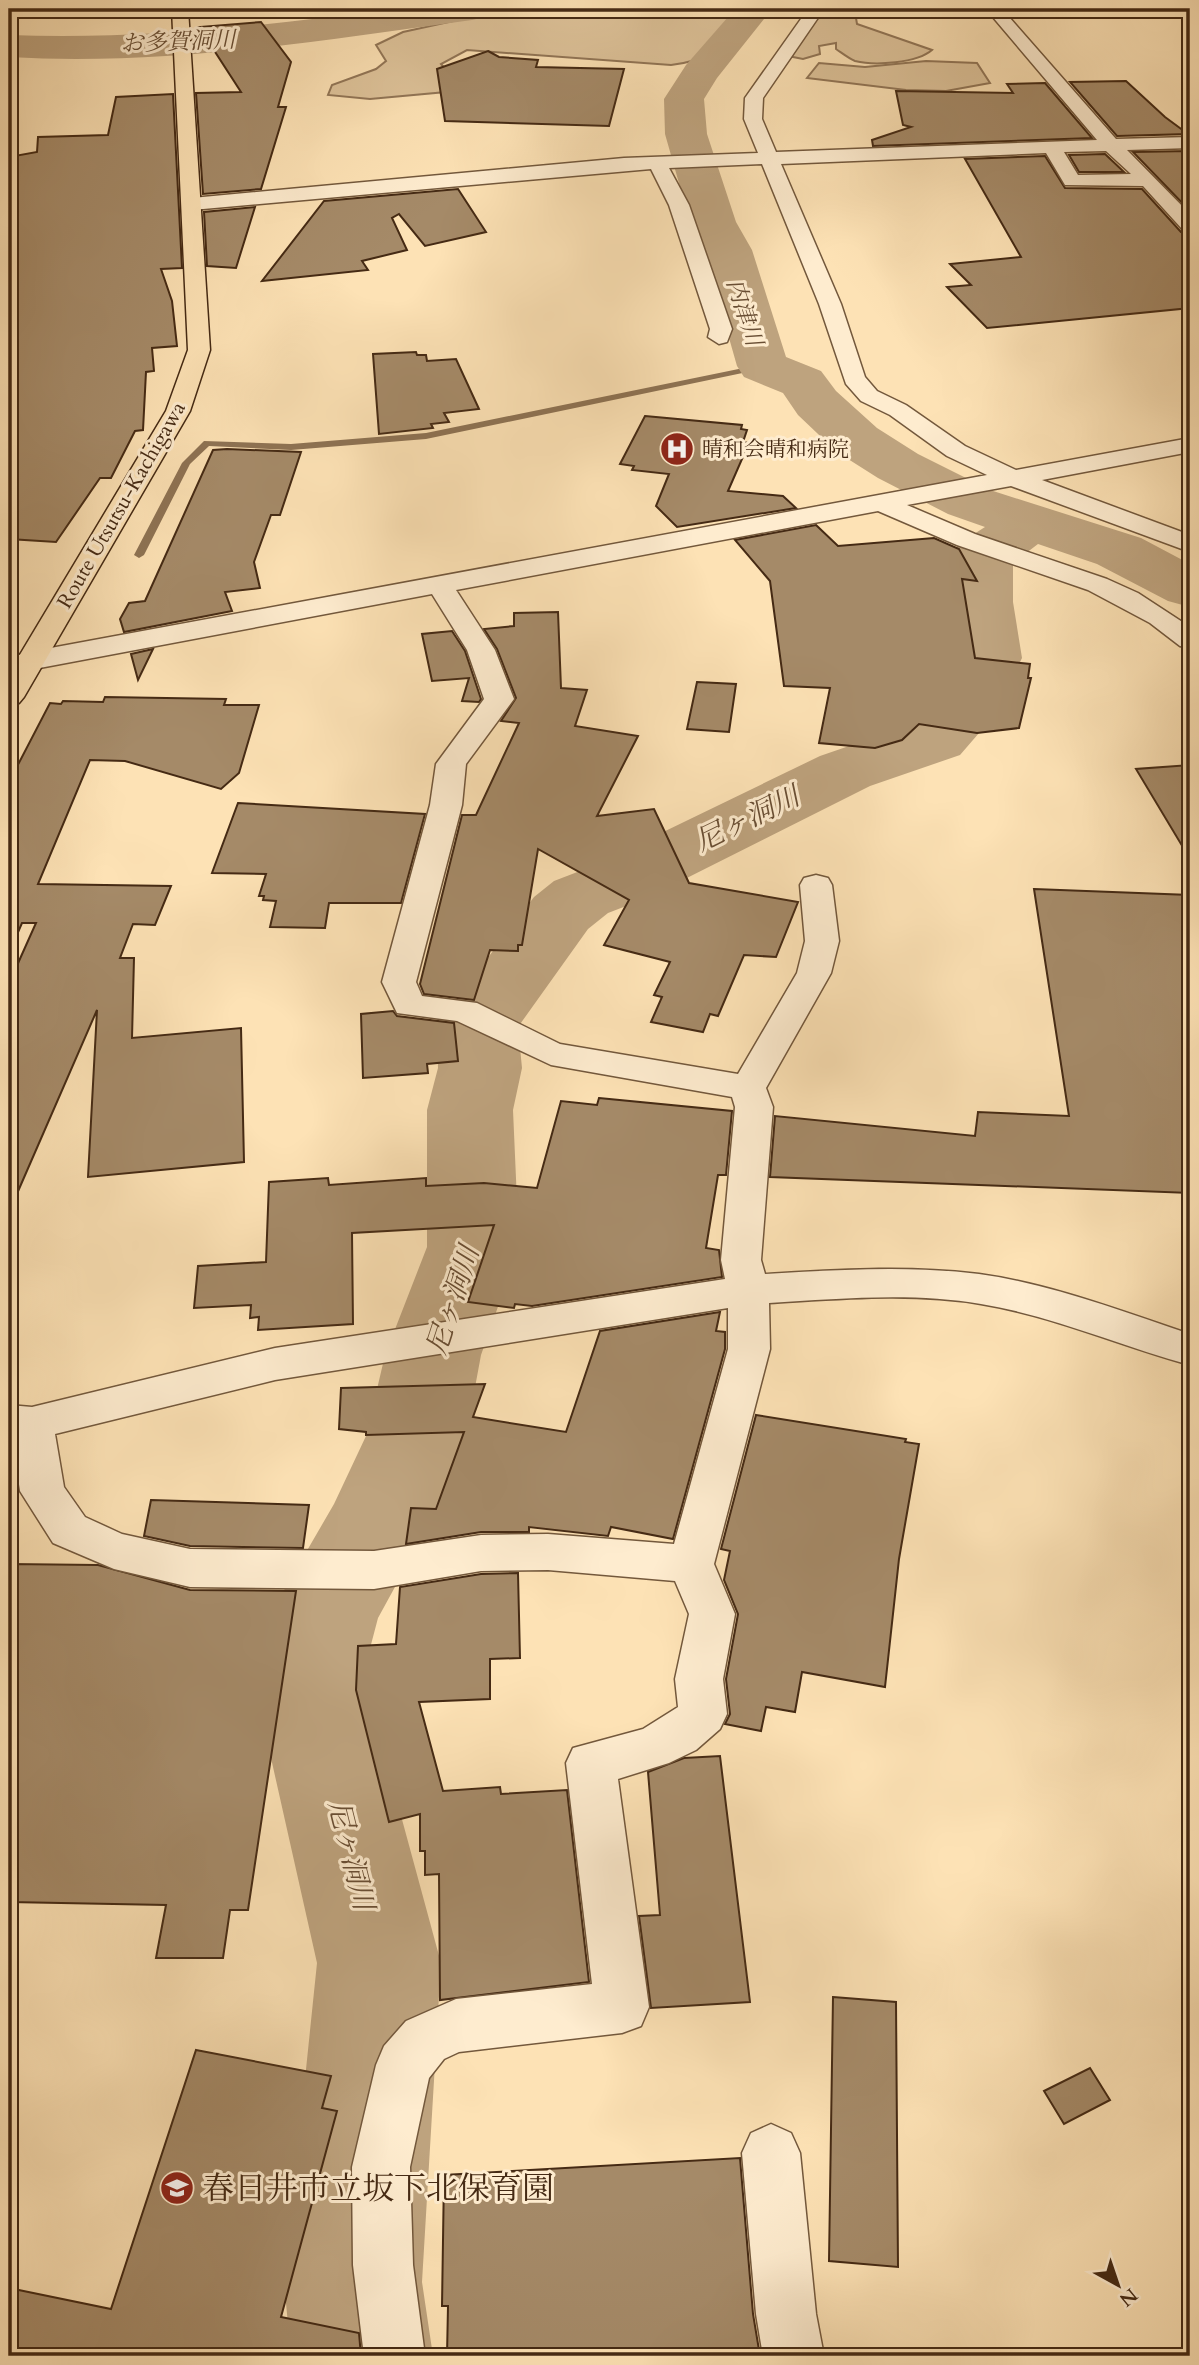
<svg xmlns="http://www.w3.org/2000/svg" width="1199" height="2365" viewBox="0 0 1199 2365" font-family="Cardo,'Noto Serif JP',serif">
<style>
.green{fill:#dec39a;stroke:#927657;stroke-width:2}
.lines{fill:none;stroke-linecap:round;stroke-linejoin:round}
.stream{fill:#8e7354;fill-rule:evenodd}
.river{fill:#bea37e;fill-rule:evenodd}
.building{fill:#a58a68;stroke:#452a14;stroke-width:2}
.minor-casing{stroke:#73583c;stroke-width:3}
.major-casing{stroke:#452a14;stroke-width:3}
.minor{fill:#feeccf;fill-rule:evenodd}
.major{fill:#fde2b5;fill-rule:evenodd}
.labels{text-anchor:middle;stroke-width:6;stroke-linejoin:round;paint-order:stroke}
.far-poi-label{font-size:21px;fill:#452a14;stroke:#feeccf;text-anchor:start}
.far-street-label{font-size:21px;fill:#452a14;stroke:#feeccf}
.far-water-label{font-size:23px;font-style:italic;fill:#694e34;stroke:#feeccf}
.water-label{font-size:28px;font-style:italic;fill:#694e34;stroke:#feeccf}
.near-poi-label{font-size:32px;fill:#452a14;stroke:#feeccf;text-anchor:start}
</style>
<rect width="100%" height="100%" fill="#fde2b5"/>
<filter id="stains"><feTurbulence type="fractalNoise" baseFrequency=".00286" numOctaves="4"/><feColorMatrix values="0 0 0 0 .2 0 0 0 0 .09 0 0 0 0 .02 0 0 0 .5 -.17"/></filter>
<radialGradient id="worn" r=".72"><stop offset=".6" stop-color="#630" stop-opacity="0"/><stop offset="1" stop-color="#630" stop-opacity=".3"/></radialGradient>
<g class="green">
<path d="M428,9H746C710,32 728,59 671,65L467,50L441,64L454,79L446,92L370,99L328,95L332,85L376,69L386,61L376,45L403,32L458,20L443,14L424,12Z"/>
<path d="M820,9H874L855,12L857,24L932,50C917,63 875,66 855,61C848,58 842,53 836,49V43L819,46L820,54L803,59L788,56Z"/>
<path d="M926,61L977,63L990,83L946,91L906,90L807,78L819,63L865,67Z"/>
</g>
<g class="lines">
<path class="stream" d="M763,364L767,366L766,368L426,439L291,450L209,446L190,464L144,555L139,558L134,555L182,463L204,441L291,444L426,433Z"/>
<g class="river">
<path d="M391,9H490L485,17L472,20C319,41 164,66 9,57V35C137,40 265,26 391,9Z"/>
<path d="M735,9H772L717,78L704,99L707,134L736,222L752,250L786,357L821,371L836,391L877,428L918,454L990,490L1141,538L1190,564V607L1168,601L1097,564L1038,544L1013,563V602L1022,658L992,718L960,755L870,786L647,898L608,913L588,929L518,1027L522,1068L513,1110L519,1247L481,1355L466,1436L430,1523L378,1618L368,1656L372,1709L441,1963L422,2282L433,2356H291L284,2282L317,1963L260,1709L258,1656L272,1611L334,1504L366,1436L385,1355L427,1247V1110L438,1068L436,1026L534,897L554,881L593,866L820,756L910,725L929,708L956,658L949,602L951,556L960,543L985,527L948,514L878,478L837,452L798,415L783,393L744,377L737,366L704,250L690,222L665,134L664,99L686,65Z"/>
</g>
</g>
<g class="building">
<path d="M261,22L291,62L278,107H286L261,189L203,194L196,93L241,92L199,27Z"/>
<path d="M488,51L499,57L538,60L536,67L624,69L609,126L445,121L437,69Z"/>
<path d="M1126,81L1165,117L1188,134L1117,136L1070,82Z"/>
<path d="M1045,83L1092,138L873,146L872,140L911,127L903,125L896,91L1013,93L1007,84Z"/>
<path d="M173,94L182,268L161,269L172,301L177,346L152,348L154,371L146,372L143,430L135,431L111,478H100L56,542L9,539V157L37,152L38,137L108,135L116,97Z"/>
<path d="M1190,151V211L1133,152Z"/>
<path d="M1105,154L1124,172H1079L1069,155Z"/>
<path d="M1045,156L1065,188L1142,189L1181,232L1190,234V308L987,328L947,287L971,285L950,264L1021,257L965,159Z"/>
<path d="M458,189L486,232L425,246L399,214L392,218L407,250L362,261L368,270L262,281L324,201Z"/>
<path d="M255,207L236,268L207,266L204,212Z"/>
<path d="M416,352L417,355H426L427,361L456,359L479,409L444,413L449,422L431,424L433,428L379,434L373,354Z"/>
<path d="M645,416L742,425L741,429L747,430L743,442L749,443L728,491L783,496L796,508L677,527L656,506L669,474L632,470L634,466L620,464Z"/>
<path d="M227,449L301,452L280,515H271L254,562L260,588L225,592L232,611L124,632L120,619L129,603L145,601L213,450Z"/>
<path d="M816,525L838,546L934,538L959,549L977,581L962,579L975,658L1030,664L1028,678H1031L1019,728L977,733L919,724L902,740L875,748L819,743L830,688L784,686L770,581L735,540Z"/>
<path d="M558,612L561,688L587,690L575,726L638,736L597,816L654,809L689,883L798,902L776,957L744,955L718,1016L710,1014L703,1032L651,1022L662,997L654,995L670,962L604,945L629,900L538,849L522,945H518V951L490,950L474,1000L424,994L420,984L462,815H476L519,723L501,721L516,698L497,649L484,629L514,626V613Z"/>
<path d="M452,631L465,651L481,699L479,702L462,701L469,678L432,681L422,634Z"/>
<path d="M153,649L138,680L131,654Z"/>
<path d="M697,682L736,684L729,732L687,729Z"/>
<path d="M105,697L226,699L224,705H259L239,773L221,789L125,761L90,760L38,884L171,886L155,925L133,924L120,958H134L132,1038L241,1028L244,1162L88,1177L97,1010L9,1212V1001L17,984L11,983L19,961L36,923H22L9,953V782L50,703L61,704L63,701L103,702Z"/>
<path d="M1190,765V859L1136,769Z"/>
<path d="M238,803L425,814L401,903H329L325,928L270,927L276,901L263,900L264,896H259L266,874L212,873Z"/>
<path d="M1034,889L1190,895V1193L770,1177L775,1116L975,1136L978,1112L1069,1116Z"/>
<path d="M393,1011L397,1016L454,1023L458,1061L427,1064L428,1073L363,1078L361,1014Z"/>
<path d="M599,1098L732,1111L726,1175H718L706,1248L719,1250L722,1277L532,1306L515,1304L514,1308L468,1302L494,1225L352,1233L353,1324L258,1330L259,1317L250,1318L251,1305L194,1308L198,1266L266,1262L269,1182L328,1178L329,1185L426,1178V1186L484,1183L537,1188L561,1101L597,1105Z"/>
<path d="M720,1312L716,1331L725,1332V1349L673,1539L611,1527L608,1536L529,1527V1532H481L406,1544L411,1508L436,1509L464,1432L366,1435V1432L339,1429L341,1388L485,1384L473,1417L566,1432L600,1331Z"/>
<path d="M756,1415L906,1439L905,1442L919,1444L899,1559L885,1687L802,1672L795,1712L766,1707L761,1731L725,1724L730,1714L726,1679L738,1614L724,1580L730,1551L721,1549Z"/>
<path d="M151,1500L309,1505L303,1548L190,1546L144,1536Z"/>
<path d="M9,1564L98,1565L190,1590L296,1591L248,1910H230L223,1958H156L166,1905L9,1902Z"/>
<path d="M518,1573L520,1658L490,1659V1699L419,1702L443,1791L500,1787L501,1794L567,1790L589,1982L440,2000L439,1874L425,1875V1851H420V1814L389,1822L356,1690L358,1646L396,1644L400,1587L481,1574Z"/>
<path d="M720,1756L750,2002L651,2008L639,1916L660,1915L648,1772L684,1758Z"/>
<path d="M833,1997L896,2002L898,2267L829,2261Z"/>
<path d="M196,2050L331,2076L322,2108L337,2111L281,2317L359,2333L361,2356H9V2288L111,2309Z"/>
<path d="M1090,2068L1110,2100L1064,2124L1044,2091Z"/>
<path d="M740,2158L753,2314L760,2356H447L448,2306H442L444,2175Z"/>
</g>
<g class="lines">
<g class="minor-casing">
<g id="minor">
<path d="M179,9H250L242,14L181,18L173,13Z"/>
<path d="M808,9H824L763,98L762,119L776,152L1097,140L986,9H1002L1116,139L1190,137V148L1127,150L1190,214V232L1183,230L1143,186L1065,185L1046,153L781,164L841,304L865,377L877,391L906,405L965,446L1016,470L1190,438V452L1042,480L1190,535V552L1011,486L907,505L975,534L1107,579L1138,593L1190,627V648L1180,646L1150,623L1088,590L957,545L878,511L456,590L495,650L514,699L466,764L462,805L416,982L422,996L477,1003L560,1044L738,1074L797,973L805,941L800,885L804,878L816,875L828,878L832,885L839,941L831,973L766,1088L773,1107L761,1260L765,1274C836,1270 907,1265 979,1274C1051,1284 1121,1311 1190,1334V1365C1120,1346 1054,1316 981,1304C911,1292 839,1299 769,1303L770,1349L714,1564L735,1614L723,1679L727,1714L720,1729L696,1750L669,1763L618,1779L649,2007L641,2026L622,2033L459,2052L444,2059L429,2078L410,2167L413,2265L425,2356H364L353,2265L352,2167L376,2065L384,2046L406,2021L456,1999L592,1984L566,1763L573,1748L643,1729L678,1707L675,1679L689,1614L675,1581L548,1570L481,1571L374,1589L190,1587L114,1569L53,1543L20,1491L12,1438L9,1437V1405L32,1407L275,1348L725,1279L721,1260L735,1107L732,1097L551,1065L457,1021L397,1013L382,982L430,805L436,764L484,699L467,650L432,594L29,670L19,667L15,661L19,655L29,652L987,475L947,456L890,415L861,401L846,384L819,304L762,164L669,168L689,205L732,329L727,342L719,344L708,337L710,329L669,205L651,169L192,210L182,204L192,198L624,158L758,153L744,119L745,98ZM1106,151L1131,174L1078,175L1064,152ZM728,1308V1349L674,1544L548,1534L481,1535L374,1551L190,1549L122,1534L85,1517L64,1487L55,1434L275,1380Z"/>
<path d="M771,2124L791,2133L800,2153L816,2314L824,2356H763L756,2314L742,2153L751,2133Z"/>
</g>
</g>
<g class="major-casing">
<path id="major" d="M172,9H188L210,350L190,411L24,697L19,703L9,706V673L166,411L188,350Z"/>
</g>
<use href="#minor" class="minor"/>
<use href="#major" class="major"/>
</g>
<defs>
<g id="hospital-disc" transform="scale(1.75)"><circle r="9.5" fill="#8f2418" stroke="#feeccf"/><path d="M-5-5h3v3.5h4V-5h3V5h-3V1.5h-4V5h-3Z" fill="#fff"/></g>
<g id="school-disc" transform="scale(1.75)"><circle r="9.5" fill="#8f2418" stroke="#feeccf"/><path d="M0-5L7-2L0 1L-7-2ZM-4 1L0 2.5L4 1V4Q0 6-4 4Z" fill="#fff"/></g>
</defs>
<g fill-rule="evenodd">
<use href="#hospital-disc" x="677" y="449"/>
<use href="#school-disc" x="177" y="2188"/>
</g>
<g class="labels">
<g class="far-poi-label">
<text x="702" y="456">晴和会晴和病院</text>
</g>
<g class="far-street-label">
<text transform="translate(121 505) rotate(-60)" y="7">Route Utsutsu-Kachigawa</text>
</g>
<g class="far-water-label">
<text transform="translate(178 41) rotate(-2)" y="8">お多賀洞川</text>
<text transform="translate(745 312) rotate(72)" y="8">内津川</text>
</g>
<g class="water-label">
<text transform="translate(747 818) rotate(-26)" y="10">尼ヶ洞川</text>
<text transform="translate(452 1300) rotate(-72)" y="10">尼ヶ洞川</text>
<text transform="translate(352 1855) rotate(76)" y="10">尼ヶ洞川</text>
</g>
<g class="near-poi-label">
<text x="202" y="2199">春日井市立坂下北保育園</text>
</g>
</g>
<rect width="1199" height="2365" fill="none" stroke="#fde2b5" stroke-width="35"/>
<rect x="10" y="10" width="1178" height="2344" fill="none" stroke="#452a14" stroke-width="3.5"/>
<rect x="18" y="18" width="1164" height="2330" fill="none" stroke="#452a14" stroke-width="2"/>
<g transform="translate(1118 2285) rotate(140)" stroke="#feeccf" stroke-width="5" paint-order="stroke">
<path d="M0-5L12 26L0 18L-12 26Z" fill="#452a14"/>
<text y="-10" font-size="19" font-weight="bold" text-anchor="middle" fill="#452a14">N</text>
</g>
<rect width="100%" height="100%" filter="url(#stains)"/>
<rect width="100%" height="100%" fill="url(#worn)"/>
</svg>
